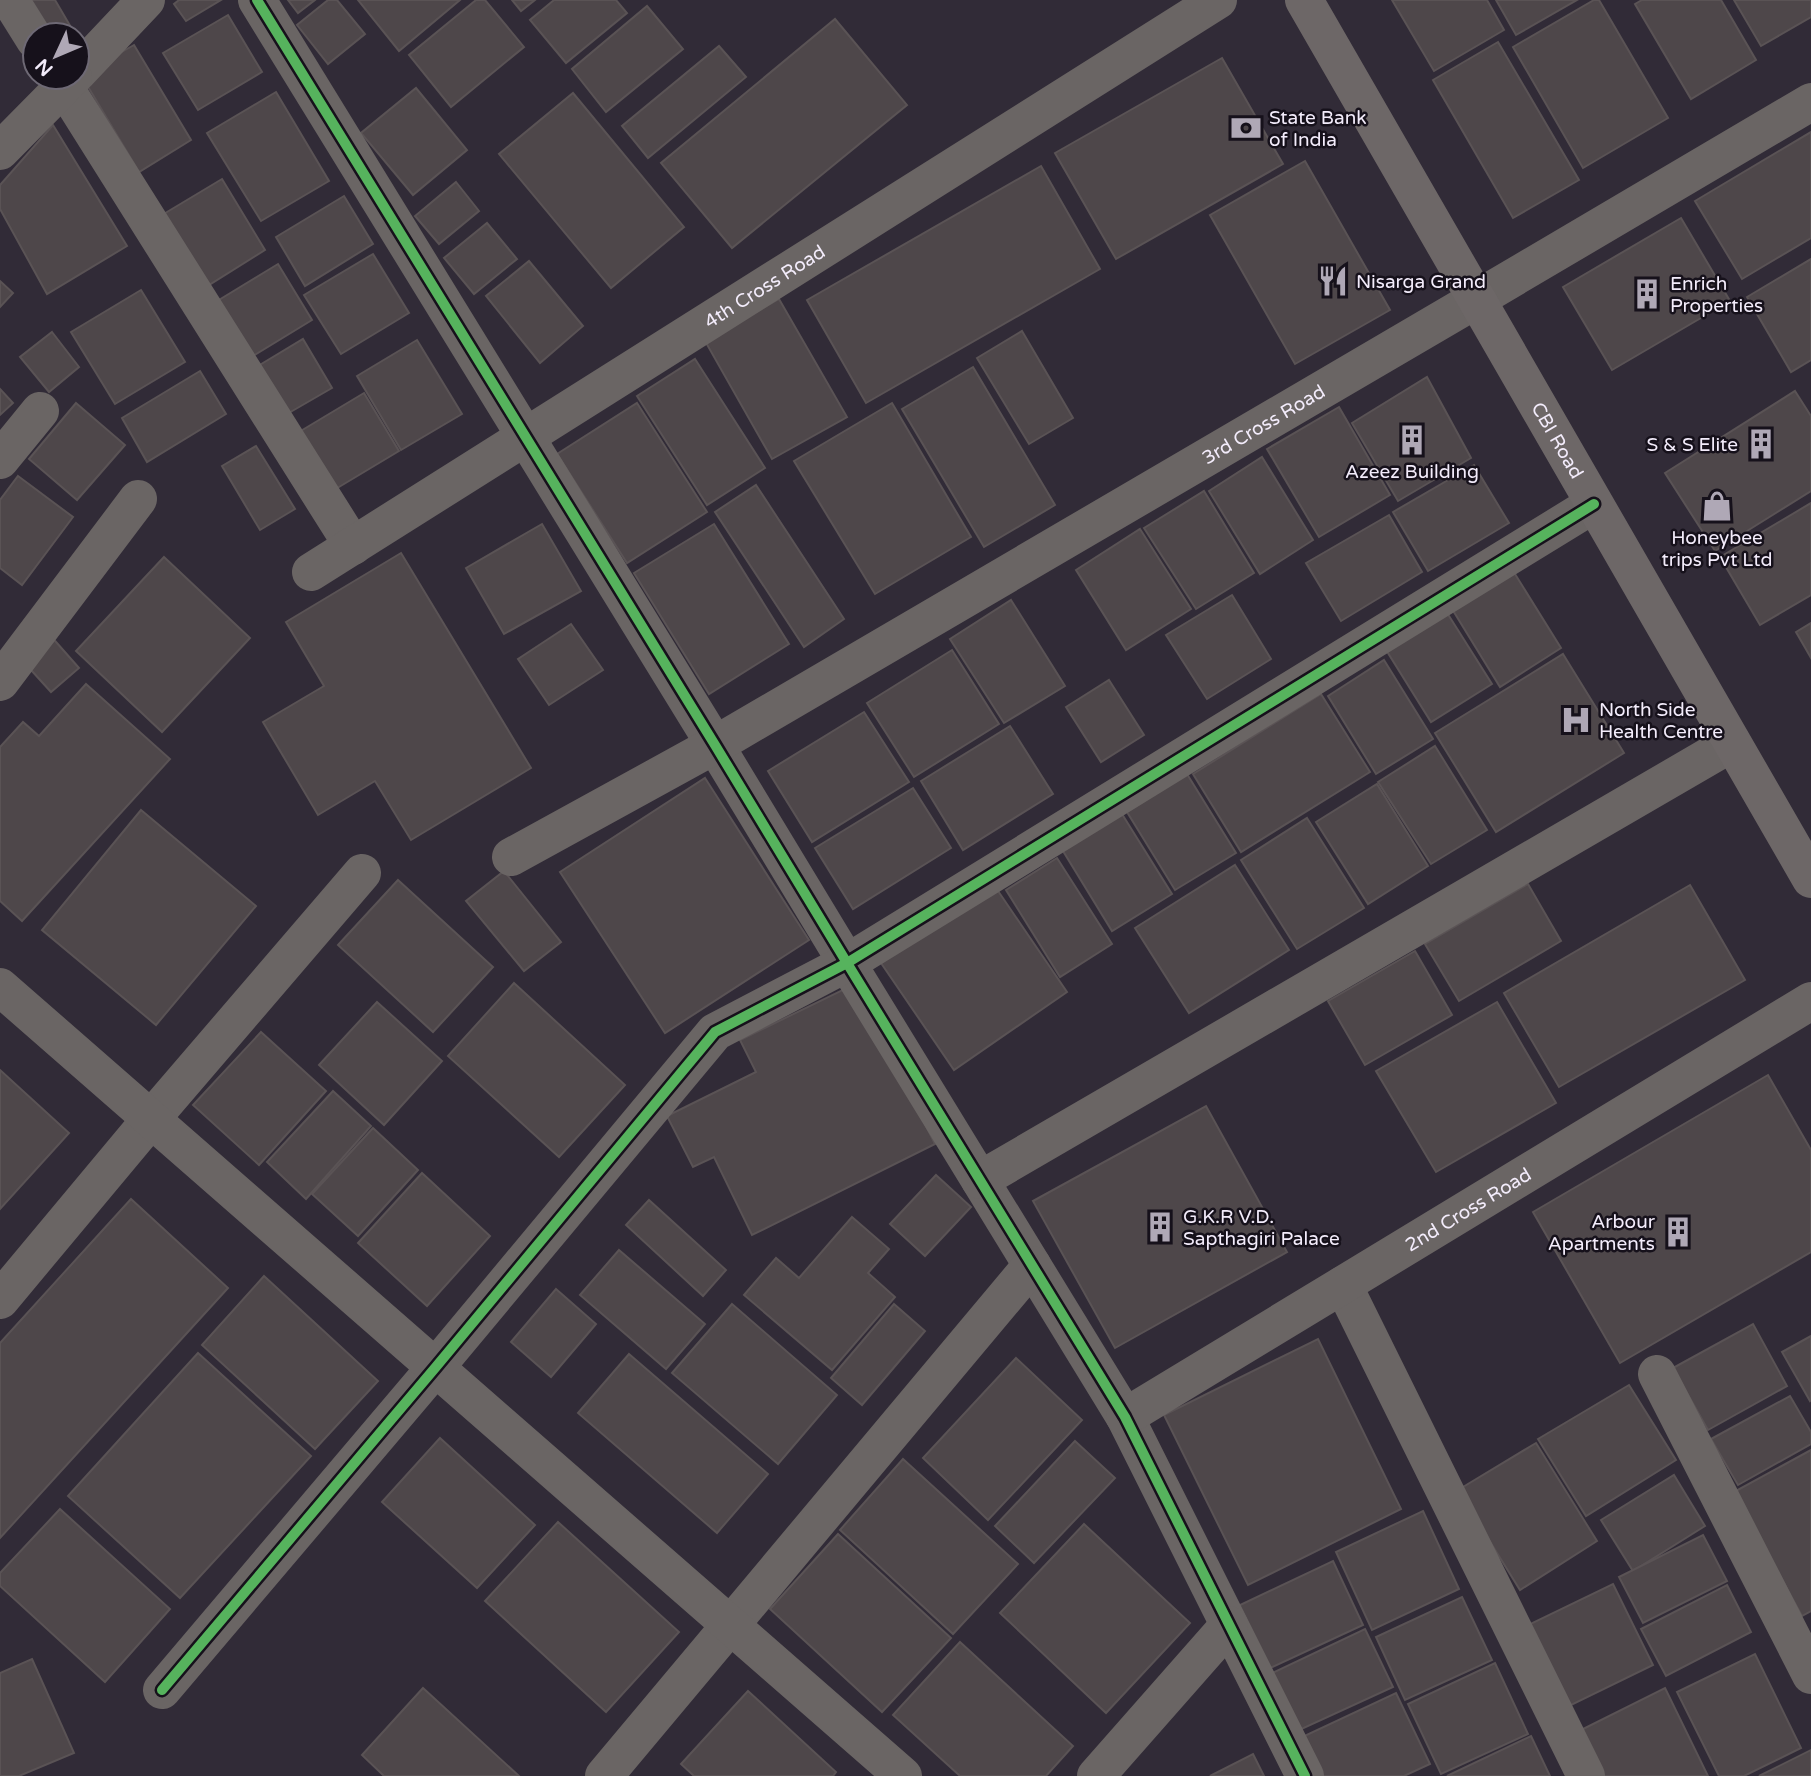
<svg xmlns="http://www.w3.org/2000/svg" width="1811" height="1776" viewBox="0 0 1811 1776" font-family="'Varela Round',sans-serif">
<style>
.building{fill:#4e474a;stroke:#5a5355;stroke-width:2}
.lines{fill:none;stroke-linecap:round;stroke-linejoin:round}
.minor{stroke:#6a6564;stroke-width:38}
.tertiary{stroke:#6a6564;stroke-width:38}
.secondary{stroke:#6d6767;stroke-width:38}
.cycleway-casing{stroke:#16111b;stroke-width:15}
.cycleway{stroke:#56b35d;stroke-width:10}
.labels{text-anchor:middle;stroke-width:5;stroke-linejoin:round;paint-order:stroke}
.poi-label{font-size:19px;fill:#f3ecfb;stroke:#16111b;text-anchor:start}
.street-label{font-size:19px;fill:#f3ecfb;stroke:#16111b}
</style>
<rect width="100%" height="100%" fill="#312b37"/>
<g class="building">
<path d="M13,0H55L75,34L73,35H35Z"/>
<path d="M179,0H221L186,21L174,4Z"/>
<path d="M288,0H315L298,13Z"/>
<path d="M328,0H337L365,34L328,64L297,25Z"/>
<path d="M358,0H460L399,51Z"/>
<path d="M476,0H485L524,47L451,107L409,55Z"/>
<path d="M512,0H535L521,11Z"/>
<path d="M554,0H616L627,13L566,63L530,20Z"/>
<path d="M1392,0H1487L1504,30L1434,71Z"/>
<path d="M1496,0H1577L1516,35Z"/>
<path d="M1594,0H1599L1668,118L1583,168L1513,47Z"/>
<path d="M1642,0H1721L1756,60L1691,99L1635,4Z"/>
<path d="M1734,0H1811V17L1761,46Z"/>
<path d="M647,6L683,49L606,112L572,69Z"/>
<path d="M228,15L262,72L198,110L163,53Z"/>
<path d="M835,19L907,105L732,248L661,163Z"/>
<path d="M1498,42L1579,180L1513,218L1433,80Z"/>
<path d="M134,45L191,140L139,172L81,75Z"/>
<path d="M719,46L746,77L648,158L622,126Z"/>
<path d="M1222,58L1283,164L1116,259L1055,153Z"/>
<path d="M416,88L467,150L413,195L361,133Z"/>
<path d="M276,92L329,181L261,221L207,133Z"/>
<path d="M573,93L684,227L611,288L499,154Z"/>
<path d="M53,125L127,246L47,294L0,209V185Z"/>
<path d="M1811,132V238L1742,279L1695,201Z"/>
<path d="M1305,161L1390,310L1295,364L1210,215Z"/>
<path d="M1041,166L1100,269L866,403L807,300Z"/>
<path d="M222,179L265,250L201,290L157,218Z"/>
<path d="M456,182L479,211L439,244L415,216Z"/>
<path d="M344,196L373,244L305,286L276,237Z"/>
<path d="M1681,218L1730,301L1612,370L1563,287Z"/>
<path d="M487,223L517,259L474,294L444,258Z"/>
<path d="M373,254L409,313L341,354L304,295Z"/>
<path d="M1811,259V360L1791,372L1747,297Z"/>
<path d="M529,261L583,326L540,363L486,296Z"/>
<path d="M278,264L312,320L243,362L209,306Z"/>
<path d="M0,281L13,293L0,307Z"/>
<path d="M141,290L185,362L115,404L71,332Z"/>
<path d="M779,299L847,417L772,459L705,341Z"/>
<path d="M1022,331L1073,418L1029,444L977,358Z"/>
<path d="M52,332L79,367L49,392L20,357Z"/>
<path d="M303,339L332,388L287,414L258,366Z"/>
<path d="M417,340L462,414L401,450L357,376Z"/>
<path d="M695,359L765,468L707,505L637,396Z"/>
<path d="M973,367L1055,505L984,547L902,409Z"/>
<path d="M200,371L226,414L147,462L122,418Z"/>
<path d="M1427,377L1471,458L1398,501L1352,423Z"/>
<path d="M0,389L13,403L0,415Z"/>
<path d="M1795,391L1811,416V491L1715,551L1665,473Z"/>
<path d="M364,393L399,451L329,493L294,435Z"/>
<path d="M76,403L125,445L77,500L29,459Z"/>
<path d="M637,403L707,512L627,563L557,454Z"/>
<path d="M892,403L971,537L875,594L794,461Z"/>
<path d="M1339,407L1390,495L1319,537L1267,449Z"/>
<path d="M256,446L295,509L260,530L222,466Z"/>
<path d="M1262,457L1313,540L1260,574L1209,491Z"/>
<path d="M1474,465L1509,523L1428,571L1393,512Z"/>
<path d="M18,476L73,517L22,585L0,568V500Z"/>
<path d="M756,485L844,619L804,647L715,512Z"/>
<path d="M1204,491L1254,573L1196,609L1144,528Z"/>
<path d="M1811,503V595L1760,625L1720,557Z"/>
<path d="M1389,515L1422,572L1341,621L1306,563Z"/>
<path d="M542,524L581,591L504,634L466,568Z"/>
<path d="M714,524L789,644L709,694L634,573Z"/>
<path d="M1140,529L1191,609L1126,650L1076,570Z"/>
<path d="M401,553L531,768L411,840L375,781L318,815L263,722L324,686L286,622Z"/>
<path d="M164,557L250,638L162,732L76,651Z"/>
<path d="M1510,566L1561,648L1500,687L1449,604Z"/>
<path d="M1232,595L1271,659L1207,699L1166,635Z"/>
<path d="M1011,600L1065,686L1004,723L950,639Z"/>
<path d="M1444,608L1492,684L1431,722L1383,645Z"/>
<path d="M1811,623V658L1796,632Z"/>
<path d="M571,624L603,670L549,705L518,659Z"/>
<path d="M49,634L79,668L51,692L21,659Z"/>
<path d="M952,650L999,724L914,777L867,703Z"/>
<path d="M1563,654L1624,753L1496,832L1435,733Z"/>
<path d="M1384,660L1433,739L1376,774L1328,696Z"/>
<path d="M1109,680L1144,735L1101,762L1066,707Z"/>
<path d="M86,684L170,759L22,921L0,901V747L23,722L39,736Z"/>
<path d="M1321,694L1370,772L1241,852L1193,774Z"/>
<path d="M864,712L909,782L812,842L768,771Z"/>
<path d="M1010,726L1053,794L963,850L921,781Z"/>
<path d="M1435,746L1487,830L1431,864L1378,782Z"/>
<path d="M1187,774L1236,853L1175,890L1127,812Z"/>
<path d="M705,778L809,940L665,1033L560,872Z"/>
<path d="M1377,784L1428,866L1368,904L1316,822Z"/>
<path d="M913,788L951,848L853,909L815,848Z"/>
<path d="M141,810L256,906L156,1025L42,930Z"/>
<path d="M1122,814L1172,894L1112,931L1063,851Z"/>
<path d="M1307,818L1364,908L1297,949L1241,860Z"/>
<path d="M1057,858L1112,944L1060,977L1006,890Z"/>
<path d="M1235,865L1289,950L1189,1013L1135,928Z"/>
<path d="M504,871L561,942L524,971L466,901Z"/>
<path d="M398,880L493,967L433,1032L338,945Z"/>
<path d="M1528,884L1561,941L1459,1001L1425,944Z"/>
<path d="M994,885L1067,992L954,1070L881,963Z"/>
<path d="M1690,885L1745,980L1559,1087L1504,993Z"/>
<path d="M1415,951L1452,1015L1365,1065L1328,1001Z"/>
<path d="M514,983L625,1085L559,1157L448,1056Z"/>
<path d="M855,984L935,1144L752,1235L714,1157L693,1167L667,1116L756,1072L740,1040Z"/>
<path d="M377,1002L442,1061L384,1125L319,1065Z"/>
<path d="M1497,1002L1556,1103L1436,1172L1376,1071Z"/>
<path d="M261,1032L326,1091L259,1165L193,1105Z"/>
<path d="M0,1070L69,1133L0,1209Z"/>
<path d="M1768,1075L1811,1150V1252L1620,1363L1533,1212Z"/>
<path d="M333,1091L371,1126L306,1199L267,1162Z"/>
<path d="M1206,1106L1287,1252L1115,1348L1033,1201Z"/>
<path d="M373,1128L418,1170L358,1236L312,1194Z"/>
<path d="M422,1173L490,1236L427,1306L358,1243Z"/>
<path d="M936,1175L971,1207L925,1256L890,1224Z"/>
<path d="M131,1199L228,1288L0,1538V1343Z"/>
<path d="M649,1200L726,1270L703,1296L626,1225Z"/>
<path d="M852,1217L889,1249L868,1273L895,1297L832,1370L744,1295L776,1258L799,1278Z"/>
<path d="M619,1250L705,1324L666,1369L580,1295Z"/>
<path d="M264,1276L378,1381L315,1449L202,1345Z"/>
<path d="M556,1289L596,1324L551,1377L511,1342Z"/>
<path d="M732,1304L837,1395L778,1464L672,1373Z"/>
<path d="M894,1304L925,1331L862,1405L831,1378Z"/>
<path d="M1753,1324L1787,1386L1708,1430L1673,1368Z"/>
<path d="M1811,1336V1400L1810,1401L1782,1352Z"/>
<path d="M1318,1339L1401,1509L1248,1585L1164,1415Z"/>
<path d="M198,1353L311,1456L180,1598L68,1496Z"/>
<path d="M629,1354L768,1474L717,1533L578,1413Z"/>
<path d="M1016,1358L1082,1420L988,1520L923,1458Z"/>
<path d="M1629,1385L1676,1460L1586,1516L1538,1439Z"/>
<path d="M1790,1396L1811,1432V1444L1738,1485L1711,1439Z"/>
<path d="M440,1438L535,1525L477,1588L382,1502Z"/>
<path d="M1075,1441L1115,1478L1034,1563L995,1526Z"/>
<path d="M1536,1443L1597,1541L1520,1590L1458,1490Z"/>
<path d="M1811,1450V1611L1802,1616L1734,1492Z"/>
<path d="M903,1459L1018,1564L953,1634L840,1530Z"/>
<path d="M1674,1475L1705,1526L1633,1571L1601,1520Z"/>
<path d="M60,1509L170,1609L105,1682L0,1586V1573Z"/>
<path d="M1423,1511L1459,1589L1372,1630L1336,1552Z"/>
<path d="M558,1522L679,1632L606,1712L485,1601Z"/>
<path d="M1084,1524L1190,1623L1106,1713L1000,1613Z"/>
<path d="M838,1534L951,1638L882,1712L770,1609Z"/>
<path d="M1703,1535L1727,1581L1643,1623L1619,1577Z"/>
<path d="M1333,1561L1363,1625L1268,1669L1238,1606Z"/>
<path d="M1613,1584L1653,1665L1565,1708L1524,1627Z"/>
<path d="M1727,1585L1751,1632L1666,1676L1641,1629Z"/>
<path d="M1462,1597L1492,1660L1405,1700L1376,1637Z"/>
<path d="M1365,1629L1393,1687L1295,1732L1268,1675Z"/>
<path d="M960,1642L1073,1746L1046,1776H960L893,1715Z"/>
<path d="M1755,1654L1801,1748L1744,1776H1719L1677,1692Z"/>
<path d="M32,1659L74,1753L19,1776H0V1673Z"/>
<path d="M1495,1663L1528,1734L1441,1774L1408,1704Z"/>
<path d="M423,1688L519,1776H384L362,1755Z"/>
<path d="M1665,1688L1708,1776H1601L1579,1731Z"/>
<path d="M748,1691L836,1772L833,1776H694L681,1764Z"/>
<path d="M1396,1693L1430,1764L1404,1776H1315L1298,1739Z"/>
<path d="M1531,1736L1550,1776H1447Z"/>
<path d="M1811,1750V1776H1759Z"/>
<path d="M1253,1754L1264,1776H1210Z"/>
</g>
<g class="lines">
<g class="minor">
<path d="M10,0L35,40"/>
<path d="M257,0L715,745L847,963L1125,1417L1305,1776"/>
<path d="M77,73L146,0"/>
<path d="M58,77L353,546"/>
<path d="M0,151L73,77"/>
<path d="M0,460L40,411"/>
<path id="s1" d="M311,572L1218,0"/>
<path d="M0,682L138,499"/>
<path id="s2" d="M511,857L715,745L1477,299L1811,102"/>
<path d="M980,1180L1732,743"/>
<path d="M1343,1285L1586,1776"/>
<path d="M0,1300L151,1119L362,873"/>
<path d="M1657,1374L1811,1675"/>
<path id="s3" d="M1125,1417L1811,1001"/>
<path d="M162,1690L435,1368L715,1032L847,963L1594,504"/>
<path d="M604,1776L1032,1265"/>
<path d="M1096,1776L1229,1625"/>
</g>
<path class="tertiary" d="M0,987L903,1776"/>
<path class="secondary" id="s4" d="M1304,0L1811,879"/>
<g class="cycleway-casing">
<g id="cycleway">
<path d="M257,0L715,745L847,963L1125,1417L1305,1776"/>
<path d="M162,1690L435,1368L715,1032L847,963L1594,504"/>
</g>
</g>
<use href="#cycleway" class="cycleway"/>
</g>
<defs>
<g id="bank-bare" transform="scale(2.415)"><path d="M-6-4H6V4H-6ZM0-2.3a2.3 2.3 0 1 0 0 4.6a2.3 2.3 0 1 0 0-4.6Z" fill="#afa8b6" stroke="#16111b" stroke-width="2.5" paint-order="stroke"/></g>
<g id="restaurant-bare" transform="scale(2.415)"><path d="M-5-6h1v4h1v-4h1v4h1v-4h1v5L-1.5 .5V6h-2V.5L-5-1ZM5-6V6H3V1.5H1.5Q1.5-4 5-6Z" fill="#afa8b6" stroke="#16111b" stroke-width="2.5" paint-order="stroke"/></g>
<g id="building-bare" transform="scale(2.415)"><path d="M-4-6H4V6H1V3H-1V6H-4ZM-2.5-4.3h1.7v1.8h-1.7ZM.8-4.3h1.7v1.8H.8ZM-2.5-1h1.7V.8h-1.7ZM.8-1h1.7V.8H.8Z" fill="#afa8b6" stroke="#16111b" stroke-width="2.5" paint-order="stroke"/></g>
<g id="shop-bare" transform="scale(2.415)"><path d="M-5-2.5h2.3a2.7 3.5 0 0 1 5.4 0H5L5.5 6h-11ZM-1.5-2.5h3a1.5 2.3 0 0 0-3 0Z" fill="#afa8b6" stroke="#16111b" stroke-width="2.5" paint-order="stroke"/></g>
<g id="hospital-bare" transform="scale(2.415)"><path d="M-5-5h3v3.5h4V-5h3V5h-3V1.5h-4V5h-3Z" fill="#afa8b6" stroke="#16111b" stroke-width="2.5" paint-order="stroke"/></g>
</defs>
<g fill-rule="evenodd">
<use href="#bank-bare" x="1246" y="128"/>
<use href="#restaurant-bare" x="1333" y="281"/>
<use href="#building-bare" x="1647" y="294"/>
<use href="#building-bare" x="1412" y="440"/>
<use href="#building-bare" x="1761" y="444"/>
<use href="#shop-bare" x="1717" y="506"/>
<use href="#hospital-bare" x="1576" y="720"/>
<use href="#building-bare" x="1160" y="1227"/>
<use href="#building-bare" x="1678" y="1232"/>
</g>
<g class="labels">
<g class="poi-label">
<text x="1269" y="124">State Bank<tspan x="1269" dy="22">of India</tspan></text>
<text x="1356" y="288">Nisarga Grand</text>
<text x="1670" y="290">Enrich<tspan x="1670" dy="22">Properties</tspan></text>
<text x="1738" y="451" text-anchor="end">S &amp; S Elite</text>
<text x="1412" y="478" text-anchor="middle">Azeez Building</text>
<text x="1717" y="544" text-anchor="middle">Honeybee<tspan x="1717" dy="22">trips Pvt Ltd</tspan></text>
<text x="1599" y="716">North Side<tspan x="1599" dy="22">Health Centre</tspan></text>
<text x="1183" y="1223">G.K.R V.D.<tspan x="1183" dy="22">Sapthagiri Palace</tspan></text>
<text x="1655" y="1228" text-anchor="end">Arbour<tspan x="1655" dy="22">Apartments</tspan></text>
</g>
<g class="street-label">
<text dy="7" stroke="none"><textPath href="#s1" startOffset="536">4th Cross Road</textPath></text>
<text dy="7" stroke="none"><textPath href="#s2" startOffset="868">3rd Cross Road</textPath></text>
<text dy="7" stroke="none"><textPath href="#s4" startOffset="508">CBI Road</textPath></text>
<text dy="7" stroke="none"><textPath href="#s3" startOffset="401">2nd Cross Road</textPath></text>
</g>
</g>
<g transform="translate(56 56) rotate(226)"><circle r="33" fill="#16111b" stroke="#6e6975" stroke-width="2"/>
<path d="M0-5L12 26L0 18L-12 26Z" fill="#afa8b6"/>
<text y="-10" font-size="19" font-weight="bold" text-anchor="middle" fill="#f3ecfb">N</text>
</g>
</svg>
